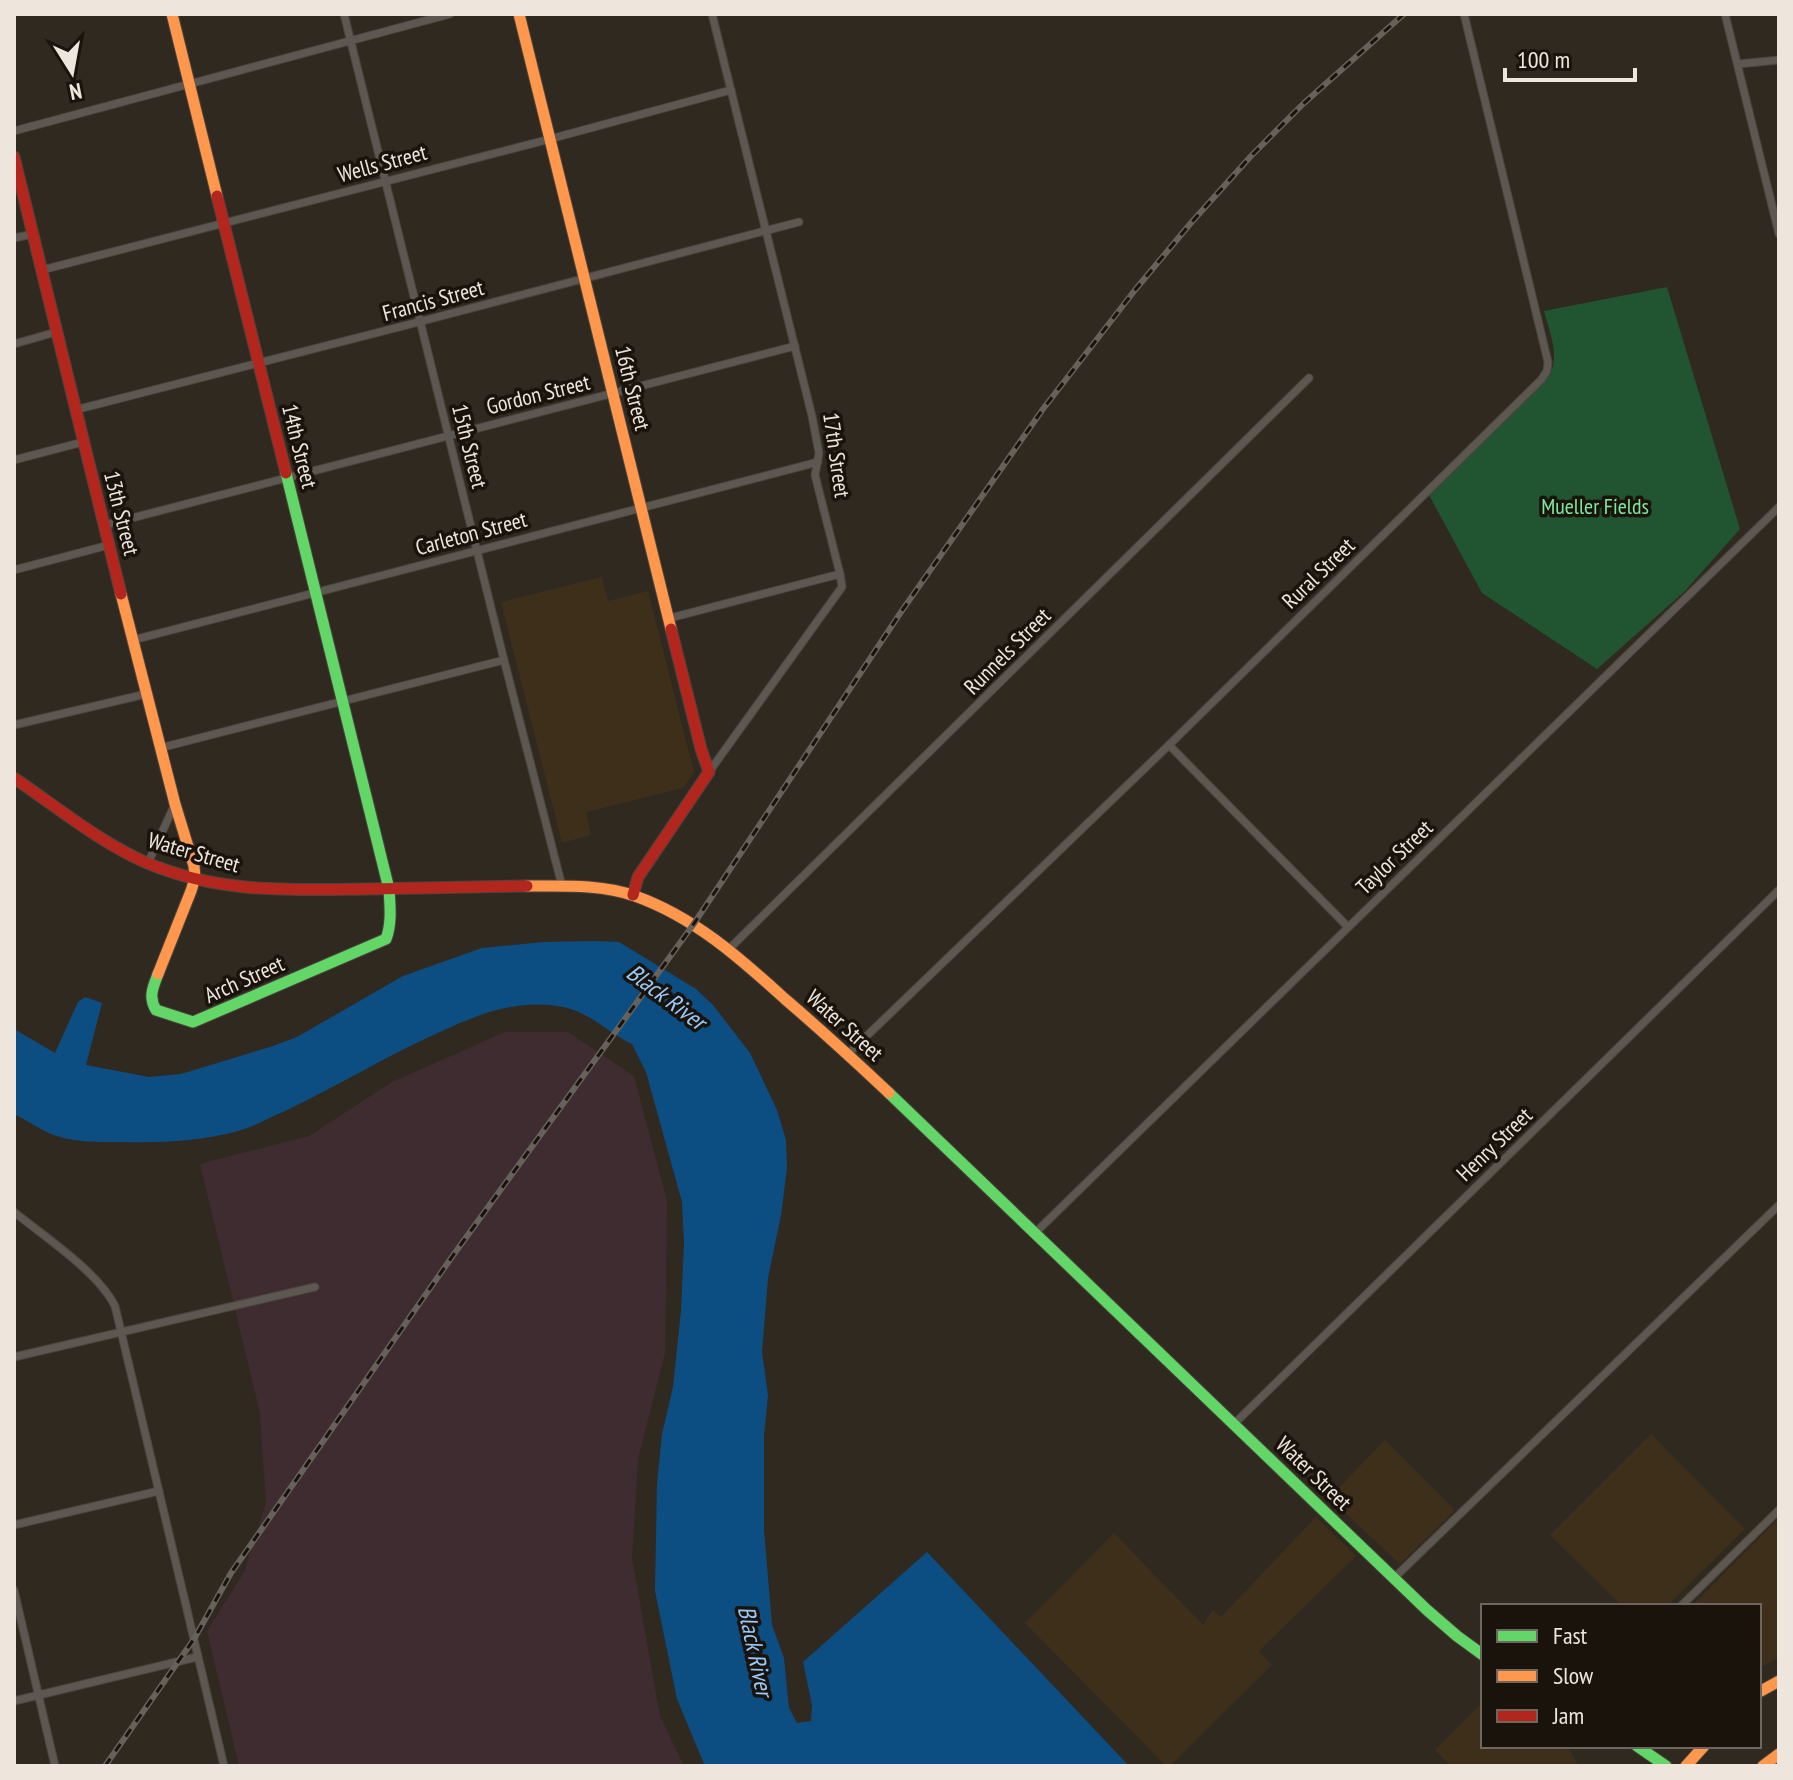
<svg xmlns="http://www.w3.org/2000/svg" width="1793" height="1780" viewBox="0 0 1793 1780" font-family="'PT Sans Narrow',sans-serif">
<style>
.built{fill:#3e2f1b}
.industrial{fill:#3f2c30}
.green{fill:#215531}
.water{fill:#0d4e82}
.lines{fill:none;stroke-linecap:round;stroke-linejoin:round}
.street-casing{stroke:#4a443d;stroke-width:9}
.fast-casing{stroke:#4a443d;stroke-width:13}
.slow-casing{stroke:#4a443d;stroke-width:13}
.jam-casing{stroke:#4a443d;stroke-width:13}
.street{stroke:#5c5750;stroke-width:7}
.fast{stroke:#63d668;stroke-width:11}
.slow{stroke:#ff974d;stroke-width:11}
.jam{stroke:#b3261e;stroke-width:11}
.rail-casing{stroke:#66615b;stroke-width:6}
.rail{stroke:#19130c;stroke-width:3;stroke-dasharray:9;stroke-linecap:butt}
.labels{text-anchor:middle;stroke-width:7;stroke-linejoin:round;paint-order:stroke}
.street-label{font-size:22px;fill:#eee6dc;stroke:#19130c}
.park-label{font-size:22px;fill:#7de89c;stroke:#19130c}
.water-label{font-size:24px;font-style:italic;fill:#98c9fb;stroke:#19130c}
</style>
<rect width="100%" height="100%" fill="#302920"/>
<g class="built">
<path d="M602,577L608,601L648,591L694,772L683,788L586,812L591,835L562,843L501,602Z"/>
<path d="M1651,1434L1745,1529L1667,1606H1622L1550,1535Z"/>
<path d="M1385,1440L1455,1510L1400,1564L1329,1498Z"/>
<path d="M1316,1517L1356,1556L1259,1651L1272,1665L1170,1766H1166L1025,1623L1114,1533L1203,1625L1213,1610L1221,1617Z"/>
<path d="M1779,1518V1658L1759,1668V1606H1692Z"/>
<path d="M1483,1702V1746H1567L1579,1766H1451L1435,1750Z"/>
</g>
<path class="industrial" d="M505,1032H568L634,1076L667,1201L665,1353L638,1459L632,1558L660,1716L684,1766H239L207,1631L244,1572L266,1503L260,1413L200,1164L309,1136L392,1082Z"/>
<path class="green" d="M1667,287L1740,529L1684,592L1597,669L1482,593L1429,495L1550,375C1560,354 1549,331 1544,311Z"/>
<path class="water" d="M596,941L619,942L696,989L713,1005L750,1053L777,1110L786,1140L787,1168L781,1215L768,1278L762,1352L768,1395L764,1435V1530L772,1625L784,1658L789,1708L797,1723L811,1721L812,1705L803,1662L927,1552L1129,1766H705L677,1699L655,1591L657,1484L662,1434L673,1387L681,1311L684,1243L682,1202L646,1072L632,1044C609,1033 589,1012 563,1007C520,998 478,1014 440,1032C386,1056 336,1087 283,1112C268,1118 253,1127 238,1131C202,1141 161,1143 123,1142C101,1142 78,1143 57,1136C43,1132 27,1120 14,1114V1029L55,1053L78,1002L85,997L102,1003L86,1065L149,1077L181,1074L270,1047L297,1037L403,976L482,948L544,942Z"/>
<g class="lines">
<g class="street-casing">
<g id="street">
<path d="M344,14L504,660L562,886"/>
<path d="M1725,14L1779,234"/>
<path d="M1738,64L1779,60"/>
<path d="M14,131L450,14"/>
<path d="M14,238L33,234"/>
<path d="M42,270L550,139L731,90"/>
<path d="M14,344L56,332"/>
<path d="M75,410L411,324L799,222"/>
<path d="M14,460L83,442"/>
<path d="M105,525L795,346"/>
<path d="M14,570L109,545"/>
<path d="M670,618L840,574"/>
<path d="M133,640L818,462"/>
<path d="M14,725L146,694"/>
<path d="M1169,745L1348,927"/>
<path d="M160,748L504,660"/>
<path d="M709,772L842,587L840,574L815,475L819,453L812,416L712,14"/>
<path d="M148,863L174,806"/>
<path d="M729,949L1309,378"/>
<path d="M848,1054L1169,745L1541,380L1547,371L1548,362L1464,14"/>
<path d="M14,1212C45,1237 98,1272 115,1306L224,1766"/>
<path d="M1035,1233L1779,507"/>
<path d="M14,1357L315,1287"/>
<path d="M1234,1424L1779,890"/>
<path d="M14,1525L159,1491"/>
<path d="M1394,1578L1779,1205"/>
<path d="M14,1590L55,1766"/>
<path d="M1681,1606L1779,1510"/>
<path d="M14,1701L197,1657"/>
</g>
</g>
<g class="fast-casing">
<g id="fast">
<path d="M158,974C153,987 148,997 156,1010L193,1022L386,939C392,923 390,906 389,889L286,473"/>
<path d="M889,1093L1427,1610L1457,1636L1483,1655"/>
<path d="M1637,1746L1666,1766"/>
</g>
</g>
<g class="slow-casing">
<g id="slow">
<path d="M172,14L217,196"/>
<path d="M519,14L671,629"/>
<path d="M121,594L175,804L194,866L195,878L191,891L158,974"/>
<path d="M527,886C562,886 602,884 635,896C694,917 740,958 785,999C820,1029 855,1061 889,1093"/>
<path d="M1759,1692L1779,1681"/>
<path d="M1686,1766L1704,1746"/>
<path d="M1763,1766L1779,1754"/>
</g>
</g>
<g class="jam-casing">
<g id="jam">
<path d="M14,157L121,594"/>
<path d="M217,196L286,473"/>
<path d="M14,778C57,807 99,842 147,863C221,894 291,890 369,889C421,888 474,887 527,886"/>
<path d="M633,895L638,877L709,772L701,749L671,629"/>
</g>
</g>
<use href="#street" class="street"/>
<use href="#fast" class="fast"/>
<use href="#slow" class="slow"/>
<use href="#jam" class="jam"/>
<g class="rail-casing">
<path id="rail" d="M105,1766L194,1639L231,1573L454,1254L693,925L901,612L1043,409L1135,290L1190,224L1251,156L1303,104L1404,14"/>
</g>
<use href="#rail" class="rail"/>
</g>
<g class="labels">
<g class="street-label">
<text transform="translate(382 163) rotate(-15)" y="8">Wells Street</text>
<text transform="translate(433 300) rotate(-15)" y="8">Francis Street</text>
<text transform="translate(633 388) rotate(76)" y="8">16th Street</text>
<text transform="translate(538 394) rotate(-14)" y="8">Gordon Street</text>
<text transform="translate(300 446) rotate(76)" y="8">14th Street</text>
<text transform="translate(470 446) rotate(76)" y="8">15th Street</text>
<text transform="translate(837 455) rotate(82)" y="8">17th Street</text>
<text transform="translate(122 513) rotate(76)" y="8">13th Street</text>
<text transform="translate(471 533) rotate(-15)" y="8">Carleton Street</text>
<text transform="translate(1318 573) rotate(-44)" y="8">Rural Street</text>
<text transform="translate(1007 651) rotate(-45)" y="8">Runnels Street</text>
<text transform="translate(194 852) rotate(16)" y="8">Water Street</text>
<text transform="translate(1394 857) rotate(-44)" y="8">Taylor Street</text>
<text transform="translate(244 979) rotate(-24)" y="8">Arch Street</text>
<text transform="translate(845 1025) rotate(42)" y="8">Water Street</text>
<text transform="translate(1494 1144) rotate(-44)" y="8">Henry Street</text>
<text transform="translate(1314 1473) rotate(44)" y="8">Water Street</text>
</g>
<g class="park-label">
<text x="1595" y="514">Mueller Fields</text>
</g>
<g class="water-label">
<text transform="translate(666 997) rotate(37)" y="8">Black River</text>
<text transform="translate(755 1651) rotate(78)" y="8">Black River</text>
</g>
</g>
<rect width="1793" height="1780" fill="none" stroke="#eee6dc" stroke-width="32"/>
<rect x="1481" y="1604" width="280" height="144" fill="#19130c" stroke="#6e675f" stroke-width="2"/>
<rect x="1497" y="1630" width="40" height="12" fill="#63d668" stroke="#6e675f" stroke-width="2"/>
<text x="1553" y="1644" font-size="24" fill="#eee6dc">Fast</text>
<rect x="1497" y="1670" width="40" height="12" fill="#ff974d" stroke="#6e675f" stroke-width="2"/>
<text x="1553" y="1684" font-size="24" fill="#eee6dc">Slow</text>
<rect x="1497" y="1710" width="40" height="12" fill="#b3261e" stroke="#6e675f" stroke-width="2"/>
<text x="1553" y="1724" font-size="24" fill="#eee6dc">Jam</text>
<g transform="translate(72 72) rotate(169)" stroke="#19130c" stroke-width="6" paint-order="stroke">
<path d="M0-6L14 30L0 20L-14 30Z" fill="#eee6dc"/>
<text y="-12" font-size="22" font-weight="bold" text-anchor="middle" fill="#eee6dc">N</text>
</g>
<path d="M1505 68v12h130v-12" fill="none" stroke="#eee6dc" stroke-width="4"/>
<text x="1517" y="68" font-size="24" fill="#eee6dc" stroke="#19130c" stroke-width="6" paint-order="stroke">100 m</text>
</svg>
